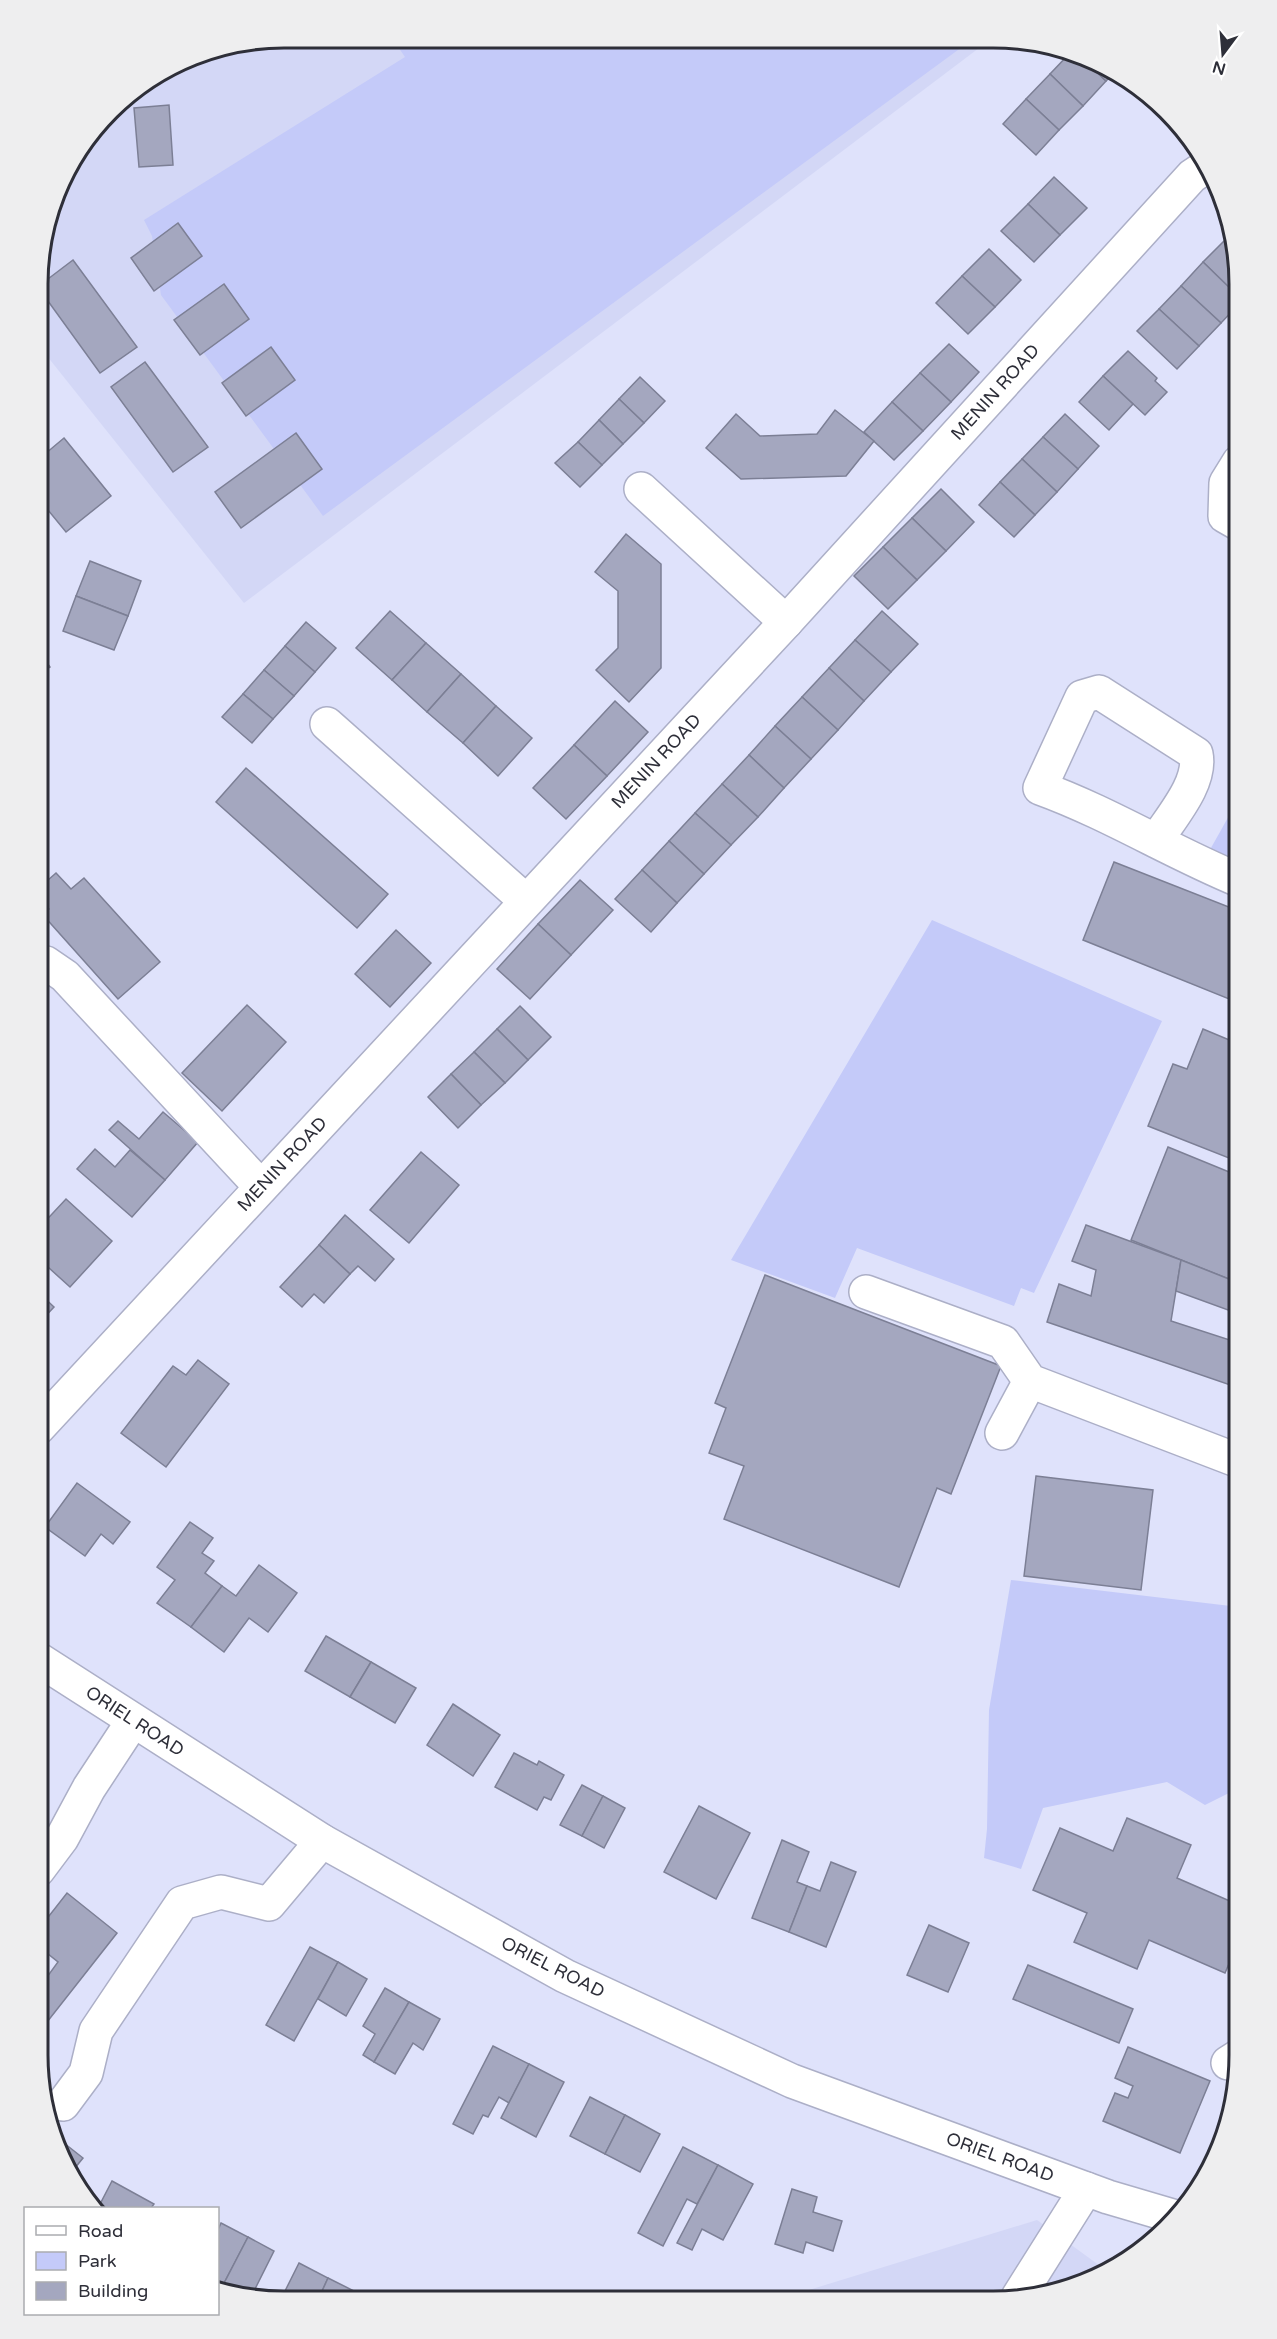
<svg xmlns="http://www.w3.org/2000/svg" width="1277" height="2339" viewBox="0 0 1277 2339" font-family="'Varela Round',sans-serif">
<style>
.built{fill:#d3d7f6}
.green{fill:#c4caf9}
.building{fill:#a4a7bf;stroke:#7c7f95;stroke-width:1.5}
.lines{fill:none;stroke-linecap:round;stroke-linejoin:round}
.minor-casing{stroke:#acafc7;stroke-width:36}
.minor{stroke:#fff;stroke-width:33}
.labels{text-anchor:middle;stroke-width:4.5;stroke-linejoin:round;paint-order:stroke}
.street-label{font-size:18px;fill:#2e2f39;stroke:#fff}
.rim{fill:none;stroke:#2e2f39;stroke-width:3}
</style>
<rect width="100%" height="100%" fill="#dfe2fb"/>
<g class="built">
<path d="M284,38L980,42L983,45L244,603L39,346L40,252L63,175L121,99L190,56Z"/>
<path d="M1037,2220L1107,2271L1072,2288L993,2301H773Z"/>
</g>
<g class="green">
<path d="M392,38L957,42L962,47L323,516L161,295L152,236L144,220L405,57Z"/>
<path d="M1239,798V868L1207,855Z"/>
<path d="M932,920L1162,1021L1034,1293L1021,1288L1014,1306L857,1248L835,1298L731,1260Z"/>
<path d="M1011,1580L1239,1607V1788L1205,1805L1167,1782L1043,1808L1021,1869L984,1858L987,1829L989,1710Z"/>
</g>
<g class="building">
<path d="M1071,52L1079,55L1106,81L1083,106L1050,74Z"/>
<path d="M1079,55L1102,63L1115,72L1106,81Z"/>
<path d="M1050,74L1083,106L1059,130L1026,99Z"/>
<path d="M1026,99L1059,130L1036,155L1003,124Z"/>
<path d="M169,105L173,165L139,167L134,108Z"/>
<path d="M1054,177L1087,208L1060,235L1028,204Z"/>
<path d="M1028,204L1060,235L1034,262L1001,231Z"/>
<path d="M178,223L202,256L154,291L131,258Z"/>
<path d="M1225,240L1233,247L1239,297L1203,262Z"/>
<path d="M989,249L1021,280L995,307L962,276Z"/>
<path d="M73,260L137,347L100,373L40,290V285Z"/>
<path d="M1203,262L1239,297V304L1221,323L1181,286Z"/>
<path d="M962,276L995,307L968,334L936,303Z"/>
<path d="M224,284L249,319L200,355L174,320Z"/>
<path d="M1181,286L1221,323L1199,346L1159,309Z"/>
<path d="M1159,309L1199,346L1177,369L1137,331Z"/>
<path d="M949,344L979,372L951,402L920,373Z"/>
<path d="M271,347L295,380L246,416L222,383Z"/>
<path d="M1128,351L1157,378L1155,381L1167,392L1145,415L1103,376Z"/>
<path d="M145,362L208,447L173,472L111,387Z"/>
<path d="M920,373L951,402L923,431L892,402Z"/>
<path d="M1103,376L1133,404L1109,430L1079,402Z"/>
<path d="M640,377L665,401L644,423L619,399Z"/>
<path d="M619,399L644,423L623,444L599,420Z"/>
<path d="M892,402L923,431L894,460L864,432Z"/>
<path d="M835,410L874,441L846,476L741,479L706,448L736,414L760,436L817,434Z"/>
<path d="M1065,414L1099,446L1078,469L1043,437Z"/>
<path d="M599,420L623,444L602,465L578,442Z"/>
<path d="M296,433L322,469L241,528L215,492Z"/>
<path d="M1043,437L1078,469L1057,492L1022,459Z"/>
<path d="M64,438L111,496L66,532L39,499V459Z"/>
<path d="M578,442L602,465L580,487L555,463Z"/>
<path d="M1022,459L1057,492L1035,515L1000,482Z"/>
<path d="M1000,482L1035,515L1014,537L979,505Z"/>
<path d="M941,489L974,522L946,551L912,518Z"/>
<path d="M912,518L946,551L917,580L883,547Z"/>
<path d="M626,534L661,564V668L629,702L596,670L618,648V591L595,572Z"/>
<path d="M883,547L917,580L888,609L854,576Z"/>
<path d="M90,561L141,581L128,616L76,596Z"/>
<path d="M76,596L128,616L114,650L63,631Z"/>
<path d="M390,611L426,643L392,680L356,648Z"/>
<path d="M882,611L918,644L891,672L855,640Z"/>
<path d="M306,622L336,648L315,672L285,646Z"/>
<path d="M855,640L891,672L864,701L829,668Z"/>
<path d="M426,643L461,674L427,712L392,680Z"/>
<path d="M285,646L315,672L294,696L264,670Z"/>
<path d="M39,651L50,667L39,674Z"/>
<path d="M829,668L864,701L838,730L802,697Z"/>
<path d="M264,670L294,696L273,719L243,694Z"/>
<path d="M461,674L496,706L463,743L427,712Z"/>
<path d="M243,694L273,719L252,743L222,717Z"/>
<path d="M802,697L838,730L811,759L775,726Z"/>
<path d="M615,701L648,732L607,776L574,745Z"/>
<path d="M496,706L532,738L498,776L463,743Z"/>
<path d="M775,726L811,759L784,788L749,755Z"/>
<path d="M574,745L607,776L566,819L533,788Z"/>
<path d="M749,755L784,788L758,817L722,784Z"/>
<path d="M246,768L388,894L357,928L216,802Z"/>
<path d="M722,784L758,817L731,845L695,813Z"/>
<path d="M695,813L731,845L704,874L669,841Z"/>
<path d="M669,841L704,874L677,903L642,870Z"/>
<path d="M1114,862L1239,911V1003L1083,940Z"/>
<path d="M642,870L677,903L651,932L615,899Z"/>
<path d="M56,873L71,889L84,878L160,962L118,999L43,915L49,909L39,897V888Z"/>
<path d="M580,880L613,910L571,955L538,924Z"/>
<path d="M538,924L571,955L530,999L497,969Z"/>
<path d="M396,930L431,963L390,1007L355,974Z"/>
<path d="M247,1005L286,1042L222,1111L182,1073Z"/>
<path d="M520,1006L551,1037L528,1060L497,1029Z"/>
<path d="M497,1029L528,1060L505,1083L474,1052Z"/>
<path d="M1203,1029L1239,1044V1162L1148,1126L1173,1064L1187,1069Z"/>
<path d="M474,1052L505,1083L481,1105L451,1074Z"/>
<path d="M451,1074L481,1105L458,1128L428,1097Z"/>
<path d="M163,1112L198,1142L165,1180L109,1130L118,1121L139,1139Z"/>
<path d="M1168,1147L1239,1176V1283L1131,1240Z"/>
<path d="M95,1149L115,1167L130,1150L165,1180L132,1217L77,1169Z"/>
<path d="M421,1152L459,1185L409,1243L370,1210Z"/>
<path d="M66,1199L112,1241L70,1287L38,1258V1229Z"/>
<path d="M345,1215L394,1259L375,1281L358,1266L350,1274L319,1245Z"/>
<path d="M1086,1225L1181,1260L1171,1321L1239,1343V1388L1047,1322L1059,1284L1091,1296L1096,1270L1072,1261Z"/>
<path d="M319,1245L350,1274L324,1303L314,1294L302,1307L280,1287Z"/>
<path d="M1181,1260L1239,1283V1314L1176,1291Z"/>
<path d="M765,1275L1001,1366L951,1494L937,1488L899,1587L724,1519L744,1466L709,1453L726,1408L715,1403Z"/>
<path d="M38,1292L54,1307L38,1324Z"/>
<path d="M198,1360L229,1384L166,1467L121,1433L173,1366L186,1375Z"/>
<path d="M1036,1476L1153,1490L1141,1590L1024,1576Z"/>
<path d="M77,1483L130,1522L113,1544L101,1534L85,1556L45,1527Z"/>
<path d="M190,1522L213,1538L202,1553L214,1561L205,1573L222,1586L191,1627L157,1603L175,1580L157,1567Z"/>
<path d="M259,1565L297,1593L268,1632L249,1618L224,1652L191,1627L222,1586L236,1596Z"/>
<path d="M326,1636L371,1662L350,1697L305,1671Z"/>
<path d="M371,1662L416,1688L395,1723L350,1697Z"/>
<path d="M453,1704L500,1735L473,1776L427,1745Z"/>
<path d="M514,1753L537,1765L539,1761L564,1775L551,1800L544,1797L537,1810L495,1787Z"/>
<path d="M582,1785L603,1796L582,1836L560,1825Z"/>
<path d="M603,1796L625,1808L604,1848L582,1836Z"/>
<path d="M699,1806L750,1833L716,1899L664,1872Z"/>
<path d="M1127,1818L1191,1845L1177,1878L1239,1905V1940L1225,1973L1149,1940L1137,1969L1074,1942L1087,1913L1033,1890L1060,1828L1113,1851Z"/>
<path d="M782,1840L809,1852L797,1882L807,1886L789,1932L752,1918Z"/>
<path d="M831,1862L856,1872L826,1947L789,1932L807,1886L820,1891Z"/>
<path d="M67,1893L117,1933L40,2031L38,1981L42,1984L58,1962L38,1946V1930Z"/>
<path d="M929,1925L969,1943L948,1992L907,1975Z"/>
<path d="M310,1947L338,1962L294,2041L266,2025Z"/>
<path d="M338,1962L367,1979L346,2016L318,1999Z"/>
<path d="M1028,1965L1133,2009L1119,2043L1013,1999Z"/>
<path d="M385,1988L409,2002L374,2062L363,2055L375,2034L363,2026Z"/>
<path d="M409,2002L440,2019L423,2050L413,2043L395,2074L374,2062Z"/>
<path d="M493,2046L529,2064L509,2103L499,2097L488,2117L483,2115L473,2134L453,2124Z"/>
<path d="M1128,2047L1210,2081L1180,2153L1103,2121L1115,2093L1128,2098L1133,2086L1115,2078Z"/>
<path d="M529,2064L564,2082L536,2137L501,2118Z"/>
<path d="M590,2097L625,2115L605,2154L570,2136Z"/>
<path d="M625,2115L660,2134L640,2172L605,2154Z"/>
<path d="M50,2132L83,2158L70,2174L51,2134Z"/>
<path d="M683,2147L718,2165L697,2204L687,2199L663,2246L638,2233Z"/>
<path d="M718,2165L753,2184L723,2240L702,2229L692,2250L677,2243Z"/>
<path d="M112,2181L154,2204L151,2208H98Z"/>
<path d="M792,2189L817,2197L813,2212L842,2221L833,2251L806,2242L803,2253L775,2244Z"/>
<path d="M221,2223L248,2237L221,2289L218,2287V2230Z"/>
<path d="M248,2237L274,2251L250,2299L221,2289Z"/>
<path d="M299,2263L328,2278L318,2300L281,2299Z"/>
<path d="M328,2278L358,2293L354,2300H318Z"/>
</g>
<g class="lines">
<g class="minor-casing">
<g id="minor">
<path d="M641,489L786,622"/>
<path d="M1239,524L1225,516L1226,483L1239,462"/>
<path d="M327,724L526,901"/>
<path d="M1156,841C1171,817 1202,783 1196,754L1099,692L1082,697L1040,788C1109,813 1171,852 1239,880"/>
<path d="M46,963L65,976L261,1187"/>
<path d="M866,1292L1003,1342L1030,1381L1239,1461"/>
<path d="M38,1428L786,622L1192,176L1207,166"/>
<path d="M1002,1433L1030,1381"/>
<path d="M38,1659L322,1841L565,1976L792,2081L1108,2197L1176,2217"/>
<path d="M38,1870L62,1838L89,1788L133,1721"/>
<path d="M1228,2063L1239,2056"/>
<path d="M63,2104L86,2073L96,2031L182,1903L221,1892L269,1904L322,1841"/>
<path d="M1018,2297L1086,2189"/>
</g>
</g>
<use href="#minor" class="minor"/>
</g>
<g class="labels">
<g class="street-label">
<text transform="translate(995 392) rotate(-48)" y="6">MENIN ROAD</text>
<text transform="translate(656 761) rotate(-47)" y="6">MENIN ROAD</text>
<text transform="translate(282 1164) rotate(-47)" y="6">MENIN ROAD</text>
<text transform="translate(135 1721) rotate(33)" y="6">ORIEL ROAD</text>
<text transform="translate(553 1967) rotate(27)" y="6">ORIEL ROAD</text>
<text transform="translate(1000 2157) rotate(20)" y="6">ORIEL ROAD</text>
</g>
</g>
<path d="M0 0H1277V2339H0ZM284 48H993A236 236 0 0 1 1229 284V2055A236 236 0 0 1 993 2291H284A236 236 0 0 1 48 2055V284A236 236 0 0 1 284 48Z" fill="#eeeeef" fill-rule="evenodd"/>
<path class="rim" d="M284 48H993A236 236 0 0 1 1229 284V2055A236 236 0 0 1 993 2291H284A236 236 0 0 1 48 2055V284A236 236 0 0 1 284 48Z"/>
<rect x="24" y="2207" width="195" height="108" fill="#ffffff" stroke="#abacb0" stroke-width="1.5"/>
<rect x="36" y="2226" width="30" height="9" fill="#ffffff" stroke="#abacb0" stroke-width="1.5"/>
<text x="78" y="2237" font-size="18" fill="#2e2f39">Road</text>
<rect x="36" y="2252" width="30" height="18" fill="#c4caf9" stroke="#abacb0" stroke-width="1.5"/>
<text x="78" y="2267" font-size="18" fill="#2e2f39">Park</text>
<rect x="36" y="2282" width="30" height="18" fill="#a4a7bf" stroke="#abacb0" stroke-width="1.5"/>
<text x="78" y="2297" font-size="18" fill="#2e2f39">Building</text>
<g transform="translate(1223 54) rotate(196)" stroke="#ffffff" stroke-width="4.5" paint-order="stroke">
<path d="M0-4.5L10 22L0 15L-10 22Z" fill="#2e2f39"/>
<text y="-9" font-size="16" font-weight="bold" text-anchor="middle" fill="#2e2f39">N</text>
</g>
</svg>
